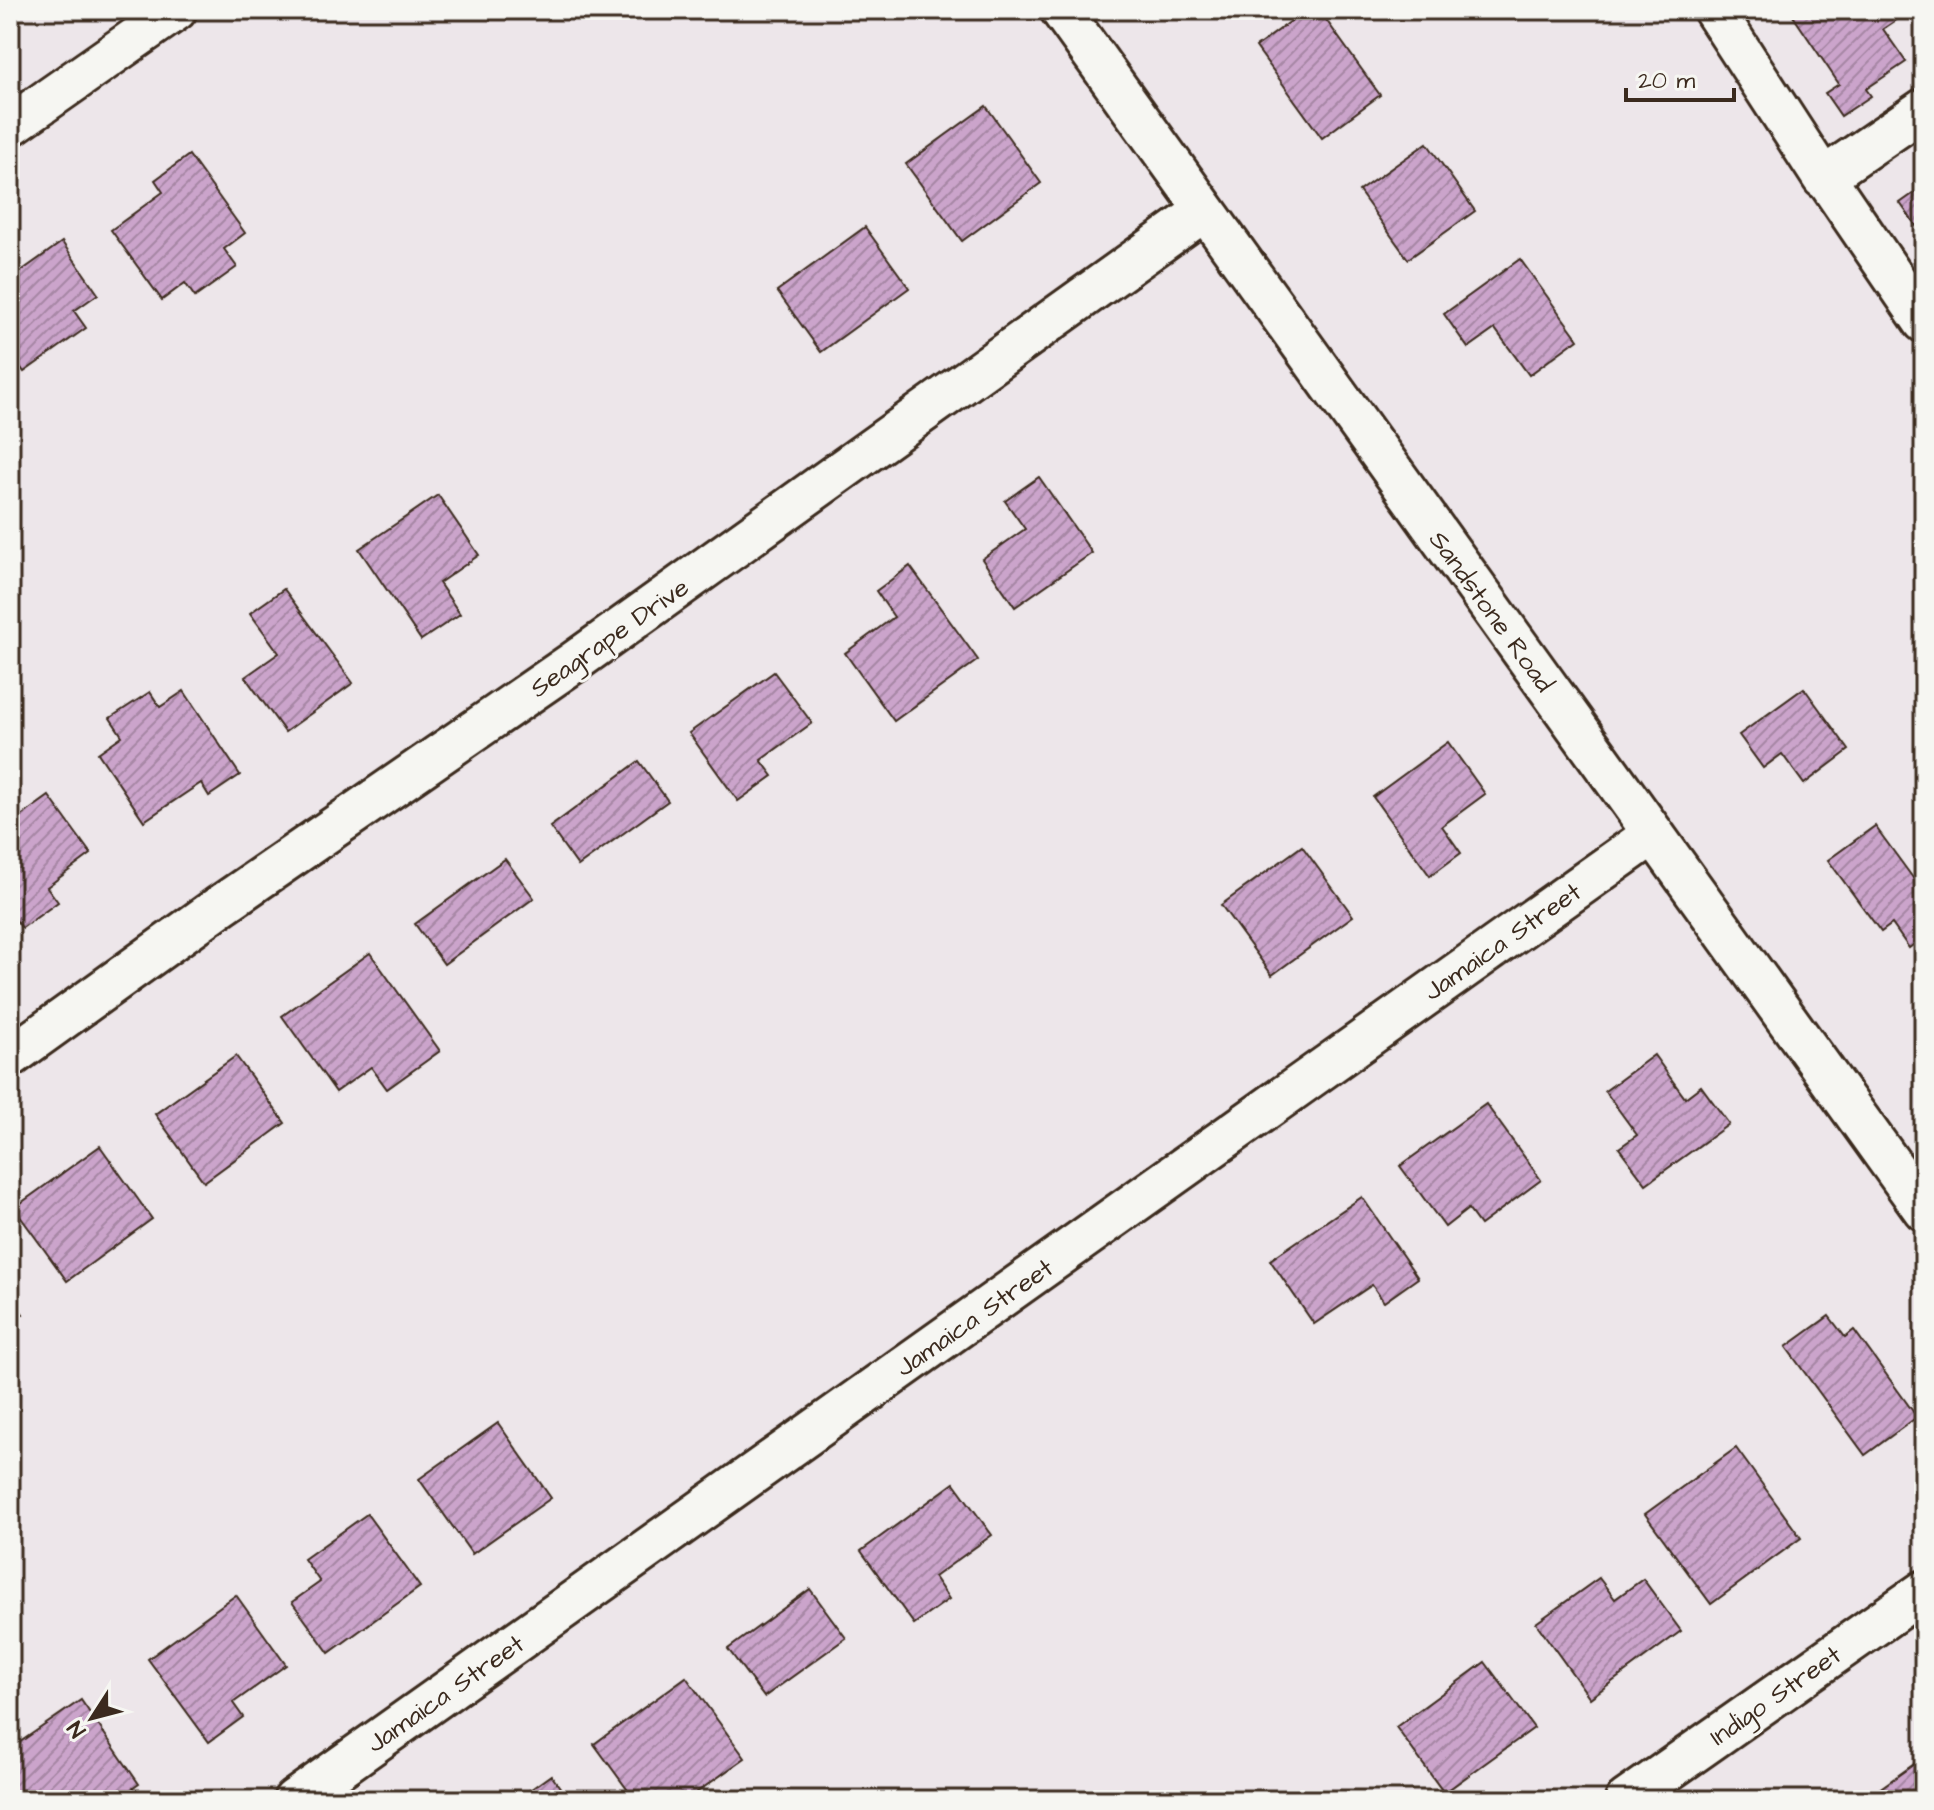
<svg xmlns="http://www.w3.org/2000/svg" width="1934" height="1810" viewBox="0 0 1934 1810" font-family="'Architects Daughter',sans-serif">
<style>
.building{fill:url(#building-hatch);stroke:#3b2a1e;stroke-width:2}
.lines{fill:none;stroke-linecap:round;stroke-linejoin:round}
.minor-casing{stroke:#3b2a1e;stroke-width:46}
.minor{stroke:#f6f6f2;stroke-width:40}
.labels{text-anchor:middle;stroke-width:6;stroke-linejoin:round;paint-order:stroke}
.street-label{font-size:26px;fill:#3b2a1e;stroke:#f6f6f2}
</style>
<defs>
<pattern id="building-hatch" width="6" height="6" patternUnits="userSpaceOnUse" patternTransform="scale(2)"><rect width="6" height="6" fill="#cba4cb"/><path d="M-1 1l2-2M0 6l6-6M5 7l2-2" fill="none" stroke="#a686a4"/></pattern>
</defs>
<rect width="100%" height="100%" fill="#ede6ea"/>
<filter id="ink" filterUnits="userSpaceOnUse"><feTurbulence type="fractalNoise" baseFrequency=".0125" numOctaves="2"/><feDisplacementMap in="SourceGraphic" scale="16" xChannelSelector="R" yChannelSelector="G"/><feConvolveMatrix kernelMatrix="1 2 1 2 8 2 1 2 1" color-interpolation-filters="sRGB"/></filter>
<g filter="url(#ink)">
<g class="building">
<path d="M1306,10H1319L1380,95L1322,138L1256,47Z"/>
<path d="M1789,10H1892L1898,19L1883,29L1906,62L1866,89L1871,96L1841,116L1825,93L1839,84Z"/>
<path d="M986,106L1041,183L962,241L906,164Z"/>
<path d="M1427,143L1475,211L1408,259L1359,191Z"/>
<path d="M189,155L245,233L224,249L237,267L195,297L185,283L162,300L111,230L163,192L155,180Z"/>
<path d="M1924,186V222L1917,227L1900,203Z"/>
<path d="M865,227L909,288L821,352L777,291Z"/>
<path d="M62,242L98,294L74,311L86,328L24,372L10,352V279Z"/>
<path d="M1520,259L1578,339L1529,375L1495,329L1468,348L1444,314Z"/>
<path d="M1039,477L1092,553L1015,607L982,559L1025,529L1005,501Z"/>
<path d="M438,495L479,555L439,583L460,614L421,640L359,549Z"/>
<path d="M910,566L978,660L894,721L845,653L894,617L876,591Z"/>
<path d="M284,589L353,683L285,732L245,677L279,653L250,613Z"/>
<path d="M774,672L812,723L761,760L773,776L738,801L689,733Z"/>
<path d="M1804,688L1849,750L1804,784L1782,754L1763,768L1739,735Z"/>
<path d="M184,691L240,775L209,796L201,783L144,821L98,753L122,736L110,718L150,692L160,707Z"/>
<path d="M1448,742L1485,794L1442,826L1461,853L1430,876L1373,797Z"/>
<path d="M639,761L668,801L578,866L550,827Z"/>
<path d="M49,796L91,854L47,887L58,902L22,928L10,912V824Z"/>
<path d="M1875,826L1924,893V937L1909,948L1892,924L1881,932L1828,860Z"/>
<path d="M1302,846L1353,916L1272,975L1221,905Z"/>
<path d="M505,859L534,898L444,964L415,924Z"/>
<path d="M370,953L440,1051L387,1089L371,1067L336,1092L282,1016Z"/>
<path d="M1654,1055L1685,1098L1701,1086L1729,1124L1646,1184L1619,1148L1637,1135L1605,1091Z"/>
<path d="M236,1056L285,1123L204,1182L155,1114Z"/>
<path d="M1486,1104L1541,1180L1480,1225L1468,1209L1445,1227L1400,1166Z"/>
<path d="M100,1146L152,1219L67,1281L14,1208Z"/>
<path d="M1362,1197L1418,1278L1384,1302L1372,1285L1314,1324L1270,1260Z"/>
<path d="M10,1296L23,1314L10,1323Z"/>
<path d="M1829,1316L1845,1337L1854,1330L1917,1417L1865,1455L1786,1347Z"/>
<path d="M498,1423L551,1498L472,1554L419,1479Z"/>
<path d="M1736,1448L1801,1538L1711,1604L1645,1514Z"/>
<path d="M954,1483L992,1535L934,1577L949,1599L914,1624L861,1551Z"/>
<path d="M367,1514L420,1587L329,1653L292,1602L320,1582L304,1559Z"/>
<path d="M1599,1578L1615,1599L1643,1579L1681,1631L1590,1698L1536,1623Z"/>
<path d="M810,1589L846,1638L764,1697L728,1649Z"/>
<path d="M236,1595L286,1665L233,1703L243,1717L209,1742L148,1659Z"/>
<path d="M1485,1662L1534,1728L1444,1793L1396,1727Z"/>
<path d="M686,1677L745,1758L686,1800H635L594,1744Z"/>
<path d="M81,1700L139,1784L116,1800H13L10,1795V1749Z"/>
<path d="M1924,1757V1800H1870L1868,1797Z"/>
<path d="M551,1775L569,1800H516Z"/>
</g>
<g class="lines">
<g class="minor-casing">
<g id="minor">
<path d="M1061,10L1924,1210"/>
<path d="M1714,10L1823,178L1924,109"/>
<path d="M10,126L176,10"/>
<path d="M1825,177L1924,322"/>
<path d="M10,1057L220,906L574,662L1204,211"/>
<path d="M294,1800L1653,834"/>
<path d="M1626,1800L1924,1591"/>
</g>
</g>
<use href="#minor" class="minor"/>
</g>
</g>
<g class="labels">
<g class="street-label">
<text transform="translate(1492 611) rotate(54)" y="9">Sandstone Road</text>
<text transform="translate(609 637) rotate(-35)" y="9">Seagrape Drive</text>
<text transform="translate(1502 941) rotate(-35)" y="9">Jamaica Street</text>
<text transform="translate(974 1317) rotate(-35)" y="9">Jamaica Street</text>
<text transform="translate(445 1693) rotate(-35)" y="9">Jamaica Street</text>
<text transform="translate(1775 1695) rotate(-35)" y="9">Indigo Street</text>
</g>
</g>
<rect width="1934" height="1810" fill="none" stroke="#f6f6f2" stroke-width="40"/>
<rect x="20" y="20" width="1894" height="1770" fill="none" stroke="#3b2a1e" stroke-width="3" filter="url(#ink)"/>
<g transform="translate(92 1718) rotate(234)" stroke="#f6f6f2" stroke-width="6" paint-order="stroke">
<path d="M0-6L14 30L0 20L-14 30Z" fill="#3b2a1e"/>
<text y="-12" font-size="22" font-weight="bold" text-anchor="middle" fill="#3b2a1e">N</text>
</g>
<path d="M1626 88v12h108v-12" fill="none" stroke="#3b2a1e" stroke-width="4"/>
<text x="1638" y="88" font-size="24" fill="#3b2a1e" stroke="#f6f6f2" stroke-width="6" paint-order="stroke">20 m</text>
</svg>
